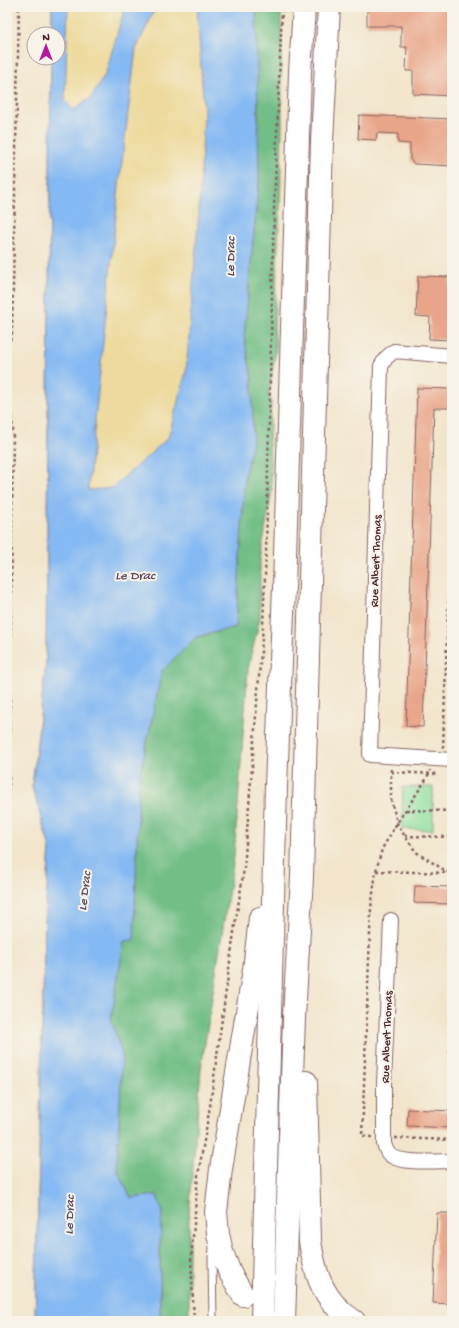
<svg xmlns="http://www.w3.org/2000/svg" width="459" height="1328" viewBox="0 0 459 1328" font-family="'Gochi Hand',sans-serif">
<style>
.green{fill:#8ddf9f;stroke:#6c7f65}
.forest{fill:#72be86;stroke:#5e6e58}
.sand{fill:#eeda9e;stroke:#9c7c64}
.water{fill:#85b9f3;stroke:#686c8f}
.building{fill:#e9a589}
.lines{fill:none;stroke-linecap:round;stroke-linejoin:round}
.lane-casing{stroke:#856463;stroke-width:9}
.street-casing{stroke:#856463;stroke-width:16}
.highway-casing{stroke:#856463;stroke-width:24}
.path{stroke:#856463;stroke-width:2.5;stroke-dasharray:3 3;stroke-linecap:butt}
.lane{stroke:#fff;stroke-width:7}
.street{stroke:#fff;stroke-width:14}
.highway{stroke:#fff;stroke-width:22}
.labels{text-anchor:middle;stroke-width:4;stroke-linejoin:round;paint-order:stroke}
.street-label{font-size:12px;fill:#4a1f2b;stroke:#f7f3e8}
.water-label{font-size:13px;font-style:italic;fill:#5c4d67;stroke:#f7f3e8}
</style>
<rect width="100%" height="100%" fill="#f7f3e8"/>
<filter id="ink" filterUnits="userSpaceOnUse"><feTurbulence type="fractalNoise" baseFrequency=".025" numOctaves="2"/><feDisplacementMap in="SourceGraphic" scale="8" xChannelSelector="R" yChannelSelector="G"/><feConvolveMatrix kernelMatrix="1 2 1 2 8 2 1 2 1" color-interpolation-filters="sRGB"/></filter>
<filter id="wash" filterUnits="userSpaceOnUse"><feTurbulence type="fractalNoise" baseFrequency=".012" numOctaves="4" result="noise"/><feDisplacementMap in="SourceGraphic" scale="16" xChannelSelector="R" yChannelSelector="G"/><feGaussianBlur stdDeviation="0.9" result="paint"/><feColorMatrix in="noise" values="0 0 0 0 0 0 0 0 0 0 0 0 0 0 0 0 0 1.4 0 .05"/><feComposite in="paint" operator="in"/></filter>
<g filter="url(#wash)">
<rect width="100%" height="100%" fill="#f2e5cc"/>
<g class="green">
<path d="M452,576V696H448Z"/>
<path d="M403,787H433V830L402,829Z"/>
</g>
<path class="forest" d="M256,7H281L282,126L280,209L274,326L276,350L269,393L271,402L269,442L272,490L260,560V618L248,669L234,857L201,1069L189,1216V1321H160V1241L162,1211L157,1195L131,1198L117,1169L122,1054L111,1019L124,940H134L139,780L162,671L196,637L236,627L245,473L253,443L252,379L244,337L259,178Z"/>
<path class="sand" d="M52,7H256L259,178L244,337L252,379L253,443L245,473L236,627L196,637L162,671L139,780L134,940L124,941L111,1019L122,1054L117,1169L131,1198L157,1195L162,1211L160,1241V1321H35L45,918L50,848L32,787L46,664L51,58H58V34H52Z"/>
<path class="water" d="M52,7H68L65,101L74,110L91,98L105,75L125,7H156L136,49L119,186L88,490L112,488L168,438L186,372L199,210L204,113L197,7H256L259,178L244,337L252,379L253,443L245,473L236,627L196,637L162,671L139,780L134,940L124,941L111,1019L122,1054L117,1169L131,1198L157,1195L162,1211L160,1241V1321H35L45,918L50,848L32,787L46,664L51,58H58V34H52Z"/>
<g id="blocks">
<g class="building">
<path d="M367,7H452V96L413,94V71H406L407,47H401V26H367Z"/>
<path d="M359,115L452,119V166L414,164L410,159V144L398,143V134L377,133L376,140L358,139Z"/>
<path d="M418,276L450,277V290H452V340L429,339L430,317L416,316Z"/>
<path d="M417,388L452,389V408H434L423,727L406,726Z"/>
<path d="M415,886L452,887V904L414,903Z"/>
<path d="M408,1109L452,1111V1128L407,1126Z"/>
<path d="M437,1213H452V1304L433,1303Z"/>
</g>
</g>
</g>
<g filter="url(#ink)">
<use href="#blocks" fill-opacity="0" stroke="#856463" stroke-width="1"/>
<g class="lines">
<g class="lane-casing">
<path id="lane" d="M213,1248L212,1259L213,1321"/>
</g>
<g class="street-casing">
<g id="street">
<path d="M452,356L394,351L386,358L381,366L370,755L452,760"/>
<path d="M391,920L384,1084V1144C385,1146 386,1150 388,1153C397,1165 437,1161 452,1161"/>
</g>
</g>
<g class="highway-casing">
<g id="highway">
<path d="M306,1082L310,1241C315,1275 323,1301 354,1321"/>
<path d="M243,1295L230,1273L222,1252L218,1234L216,1212L221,1169L254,970L260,918"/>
<path d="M262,1321L276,786L284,587L300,72L304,7"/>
<path d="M284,1321L294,1017L302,877L322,141L329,7"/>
</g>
</g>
<g class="path">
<path d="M7,352L12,333L19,7"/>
<path d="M7,375L13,430L9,783L7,815"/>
<path d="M443,748L452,501"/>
<path d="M391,769V800L398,826L416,852L449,873"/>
<path d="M391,772L438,774"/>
<path d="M406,810L452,811"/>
<path d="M405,836L452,837"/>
<path d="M376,871L452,873"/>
<path d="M448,1051H452"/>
<path d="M372,1137L362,1136L371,908L376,871L382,849L397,823L427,778L430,770"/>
<path d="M395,1138L452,1140"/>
<path d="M194,1321L191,1261L198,1176L210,1106L235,925L244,869L263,626L266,551L274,209L282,7"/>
</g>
<use href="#lane" class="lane"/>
<use href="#street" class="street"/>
<use href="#highway" class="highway"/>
</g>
</g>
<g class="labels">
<g class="street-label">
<text transform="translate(375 561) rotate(-88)" y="4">Rue Albert Thomas</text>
<text transform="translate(386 1037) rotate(-88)" y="4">Rue Albert Thomas</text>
</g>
<g class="water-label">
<text transform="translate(229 257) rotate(-89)" y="5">Le Drac</text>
<text x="135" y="579">Le Drac</text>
<text transform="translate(83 891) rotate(-83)" y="5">Le Drac</text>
<text transform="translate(68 1215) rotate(-88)" y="5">Le Drac</text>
</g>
</g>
<rect width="459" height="1328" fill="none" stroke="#f7f3e8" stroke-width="24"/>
<g transform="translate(46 46)"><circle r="19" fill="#f7f3e8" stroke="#b29e9c"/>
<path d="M0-3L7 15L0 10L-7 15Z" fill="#b5179e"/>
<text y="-6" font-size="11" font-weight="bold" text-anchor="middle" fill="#4a1f2b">N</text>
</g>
</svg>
